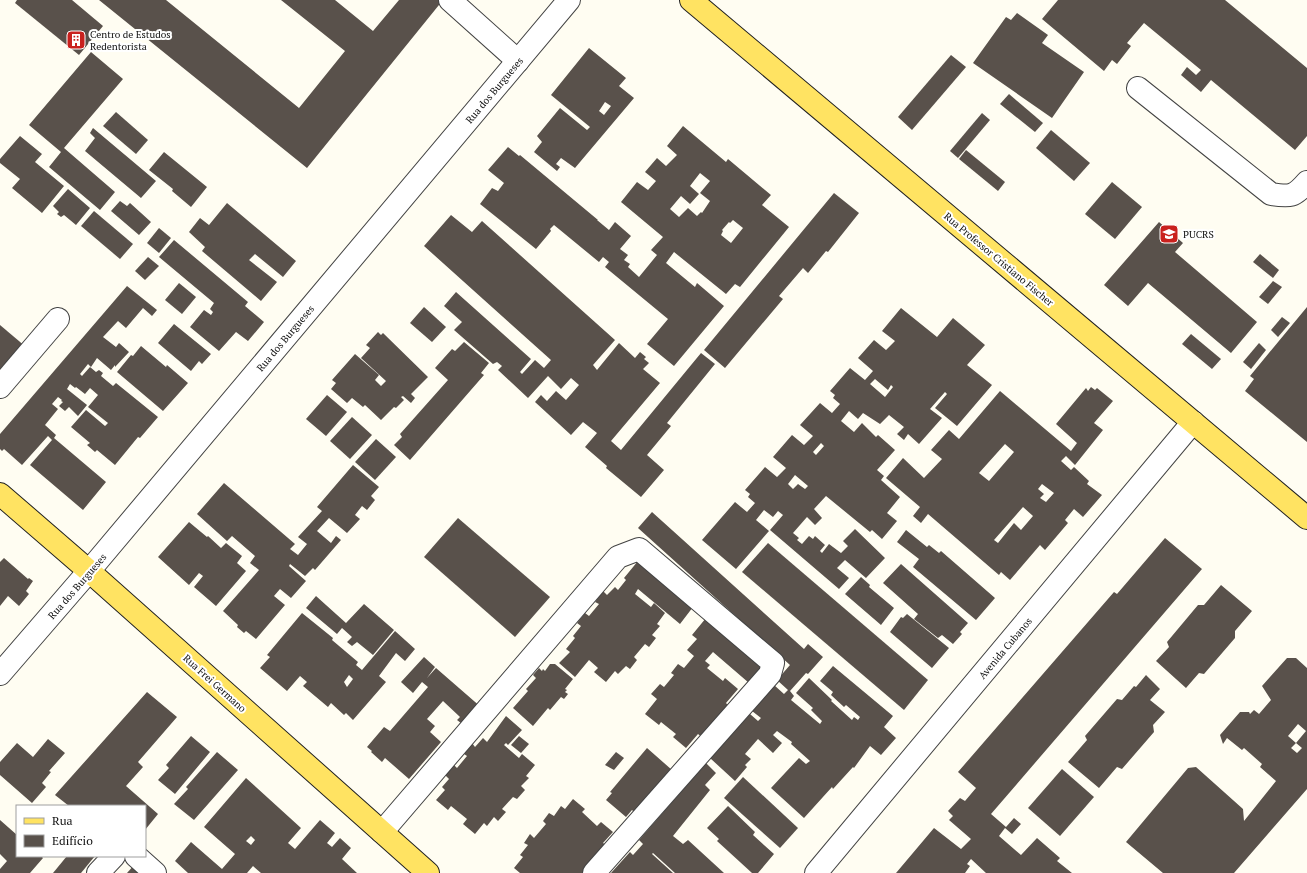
<svg xmlns="http://www.w3.org/2000/svg" width="1307" height="873" viewBox="0 0 1307 873" font-family="'PT Serif',serif">
<style>
.building{fill:#59514b;fill-rule:evenodd}
.lines{fill:none;stroke-linecap:round;stroke-linejoin:round}
.minor-casing{stroke:#434343;stroke-width:24}
.major-casing{stroke:#212121;stroke-width:24}
.minor{stroke:#fff;stroke-width:22}
.major{stroke:#ffe362;stroke-width:22}
.labels{text-anchor:middle;stroke-width:4;stroke-linejoin:round;paint-order:stroke}
.poi-label{font-size:10px;fill:#101010;stroke:#fff;text-anchor:start}
.street-label{font-size:10px;fill:#101010;stroke:#fff}
</style>
<rect width="100%" height="100%" fill="#fffdf2"/>
<g class="building">
<path d="M17,0H72L103,26L79,55L15,3Z"/>
<path d="M99,0H166L299,108L345,51L281,0H335L373,31L399,0H443L307,168Z"/>
<path d="M1058,0H1225L1307,68V136L1295,150L1211,80L1201,92L1181,75L1187,67L1196,75L1201,70L1144,23L1127,43L1131,46L1117,64L1112,60L1104,71L1042,19Z"/>
<path d="M1017,13L1048,35L1042,43L1084,72L1052,118L973,63L1006,17L1011,20Z"/>
<path d="M589,48L626,78L619,86L634,98L575,168L561,158L556,164L560,167L557,171L534,152L542,142L537,136L560,108L587,130L590,127L551,95ZM605,102L611,106L604,115L599,111Z"/>
<path d="M91,52L123,79L64,148L115,192L100,210L49,167L61,152L29,125Z"/>
<path d="M951,55L966,67L912,130L898,117Z"/>
<path d="M1009,94L1043,123L1035,132L1000,104Z"/>
<path d="M116,112L148,140L136,154L103,126Z"/>
<path d="M982,113L990,120L958,158L950,151Z"/>
<path d="M683,126L726,162L728,159L771,195L762,205L789,227L740,287L735,284L726,294L674,252L666,263L695,287L697,283L724,306L674,366L647,344L668,319L605,267L609,262L603,257L599,262L554,225L550,229L551,231L536,249L480,204L492,188L498,191L504,183L488,170L508,147L519,156L520,155L598,220H597L609,230L615,222L631,236L620,249L628,255L624,260L630,264L628,267L639,277L657,255L651,250L663,237L621,202L637,182L648,190L656,181L645,172L657,158L666,166L677,155L667,146ZM700,173L710,181L700,193L710,201L702,213L701,212L697,216L688,208L679,217L670,209L681,196L690,204L699,194L690,186ZM733,220L743,228L731,243L721,235L723,231L722,230L729,222L730,223Z"/>
<path d="M93,128L156,181L141,198L85,151L95,138L90,133Z"/>
<path d="M1051,130L1090,163L1074,181L1036,148Z"/>
<path d="M20,136L42,154L35,162L64,186L42,213L12,188L20,179L0,163V159Z"/>
<path d="M966,150L1005,182L998,191L959,159Z"/>
<path d="M164,152L207,187L191,207L172,191L173,189L149,170Z"/>
<path d="M1112,182L1142,207L1115,239L1085,214Z"/>
<path d="M68,189L90,208L76,225L64,215L61,217L57,214L59,212L53,206Z"/>
<path d="M834,193L859,213L828,252L826,251L808,273L803,268L779,296L783,299L725,368L704,350Z"/>
<path d="M120,201L127,206L130,203L151,222L139,235L111,211Z"/>
<path d="M227,203L296,261L283,277L255,254L249,260L277,282L261,301L202,251L205,247L189,232L200,218L209,225Z"/>
<path d="M94,211L133,244L120,259L81,226Z"/>
<path d="M451,215L472,232L482,221L615,340L593,365L597,370L619,343L635,358L640,352L646,357L644,359L649,363L643,369L660,383L611,441L621,450L701,353L715,364L667,423L671,426L647,455L664,470L641,497L606,468L607,466L585,447L597,433L583,422L571,435L535,402L541,395L547,401L556,391L566,400L579,385L571,378L561,389L548,376L528,398L498,370L502,366L497,362L493,364L454,330L462,322L444,306L456,292L531,359L520,372L522,374L535,360L544,368L551,360L424,246Z"/>
<path d="M1159,222L1183,243L1175,252L1257,322L1231,353L1148,283L1128,306L1104,285Z"/>
<path d="M159,228L171,238L159,253L147,243Z"/>
<path d="M174,240L248,302L245,306L264,322L248,341L236,332L219,351L190,327L204,310L211,315L213,312L210,309L214,303L159,257Z"/>
<path d="M1260,254L1279,270L1273,278L1253,262Z"/>
<path d="M148,257L159,266L145,280L135,271Z"/>
<path d="M1273,281L1282,287L1268,304L1259,297Z"/>
<path d="M179,283L196,297L182,314L165,300Z"/>
<path d="M127,286L157,310L152,316L143,308L126,328L118,321L103,337L116,347L119,343L129,352L115,367V365L111,370L97,358L91,367L88,364L80,374L82,376L90,367L96,372L99,370L103,373L101,376L113,386L116,383L158,417L140,438L138,437L115,465L97,450L95,452L87,445L90,443L71,427L86,410L105,426L108,423L88,407L98,395L90,388L85,394L76,387L75,388L70,384L67,389L87,405L78,416L69,407L65,411L59,406L63,402L61,401L62,400L58,397L52,404L58,409L45,425L56,435L54,438L106,482L83,510L30,465L52,440L48,436L22,465L4,449L2,451L0,449V434Z"/>
<path d="M424,307L446,327L432,342L410,323Z"/>
<path d="M1307,307V442L1245,391L1254,379L1250,376Z"/>
<path d="M901,308L937,337L953,318L985,345L967,365L992,385L957,426L935,408L947,394L945,392L930,409L942,418L919,444L908,434L904,440L897,434L904,427L889,415L880,424L863,413L858,419L849,411L841,421L854,432L862,423L876,437L878,435L895,450L877,470L884,476L881,480L900,497L887,513L897,521L882,539L872,530L870,532L826,496L814,509L822,518L815,525L807,517L793,533L799,538L797,540L802,544L809,536L813,539L815,536L825,545L820,551L822,553L829,544L841,553L848,546L843,541L855,529L885,558L866,578L845,560L837,568L849,578L839,589L770,530L783,515L778,511L773,517L764,510L756,520L769,531L736,569L702,540L735,502L747,512L755,503L748,497L750,494L745,490L765,467L777,477L786,468L773,457L792,435L804,445L813,436L800,425L820,403L832,413L840,404L833,398L835,395L830,391L850,368L865,380L873,371L858,358L874,340L886,350L895,341L882,331ZM875,379L888,390L891,385L893,387L885,397L870,384ZM821,443L824,446L816,455L813,452ZM795,475L808,486L805,489L798,484L793,489L788,484Z"/>
<path d="M1282,317L1290,323L1278,337L1271,330Z"/>
<path d="M174,324L211,354L202,364L199,361L191,371L158,343Z"/>
<path d="M0,325L26,347L0,378Z"/>
<path d="M378,332L381,335L383,333L428,377L411,394L415,398L411,403L403,396L401,397L404,400L396,408L394,407L381,420L365,405L363,407L352,398L347,403L331,389L336,383L332,380L355,354L379,375L375,380L381,386L386,381L361,358L370,348L366,345Z"/>
<path d="M1191,334L1221,359L1212,369L1182,344Z"/>
<path d="M464,342L489,363L481,373L484,375L410,460L394,445L402,437L400,434L448,380L435,368L452,349L455,351Z"/>
<path d="M1259,343L1266,350L1251,369L1243,362Z"/>
<path d="M141,346L166,367L167,365L188,383L163,411L117,372L131,355L133,356Z"/>
<path d="M1091,387L1095,390L1097,388L1113,401L1094,423L1103,430L1075,465L1066,456L1061,461L1071,470L1074,467L1089,481L1087,484L1102,495L1083,517L1074,509L1065,520L1068,523L1045,550L1040,545L1010,580L1001,572L999,575L928,514L921,523L913,516L920,507L886,478L903,458L924,478L942,459L931,450L949,430L959,439L1000,391L1071,451L1077,443L1056,424L1086,388L1088,391ZM1005,444L1014,452L989,481L979,473ZM1042,484L1054,493L1046,502L1040,498L1044,494L1038,489ZM1023,507L1033,516L1021,530L1014,523L998,543L994,540Z"/>
<path d="M327,395L347,412L326,436L306,419Z"/>
<path d="M352,417L372,435L350,459L330,441Z"/>
<path d="M376,439L396,457L375,480L355,462Z"/>
<path d="M353,465L379,487L371,496L375,500L367,510L362,506L355,515L360,519L347,533L329,518L317,531L331,543L336,536L341,540L315,570L313,568L305,576L290,564L289,566L306,581L291,598L280,589L274,596L285,605L256,639L246,631L244,633L237,627L238,625L223,611L259,570L250,563L255,556L232,536L227,541L197,514L224,483L295,544L290,549L298,555L307,544L298,537L322,511L317,507Z"/>
<path d="M652,512L804,649L808,644L823,657L808,674L806,673L790,691L794,696L791,700L820,724L822,721L811,710L813,708L796,693L809,678L832,700L831,701L852,720L854,717L858,720L860,717L846,705L844,707L831,695L833,692L820,681L833,666L893,716L884,727L896,738L881,755L870,746L854,768L853,767L833,789L832,787L804,818L771,788L799,758L806,764L810,761L791,744L792,742L777,731L773,735L782,743L773,753L758,739L745,754L751,759L745,765L747,767L735,781L710,758L750,714L758,721L761,718L752,711L774,685L784,694L788,690L777,680L790,665L638,528Z"/>
<path d="M458,518L550,597L515,637L424,557Z"/>
<path d="M189,522L207,537L208,536L221,548L226,543L242,556L237,563L246,571L216,606L194,587L203,576L199,573L189,585L158,557Z"/>
<path d="M906,530L927,547L929,545L939,553L941,551L995,598L976,620L913,567L919,559L897,542Z"/>
<path d="M1165,538L1202,569L991,814L1006,827L1014,818L1021,824L1012,834L1005,828L999,836L1021,855L1037,838L1060,858L1057,861L1072,873H986L971,859L967,864L970,866L965,873H896L934,828L961,849L971,839L949,820L953,816L948,811L960,798L965,801L976,788L958,772L1114,592L1117,594Z"/>
<path d="M768,543L928,680L904,710L742,572Z"/>
<path d="M4,558L28,579L29,578L33,581L26,591L29,594L19,606L8,596L0,606V562Z"/>
<path d="M638,561L693,607L680,624L638,589L635,594L651,607L654,603L665,613L657,624L660,626L652,635L656,638L649,647L645,644L634,657L637,660L630,669L626,666L618,674L615,671L606,682L594,672L598,668L589,660L575,677L559,663L570,652L566,649L575,638L573,636L581,626L577,623L585,613L589,616L599,604L595,602L603,591L607,595L615,587L618,590L626,580L624,578Z"/>
<path d="M901,564L968,623L960,632L962,634L953,644L942,635L938,638L914,619L918,614L883,583Z"/>
<path d="M861,577L870,585L869,587L894,608L881,625L845,594Z"/>
<path d="M1221,585L1252,611L1235,631V638L1204,674L1199,673L1186,688L1156,661L1169,647L1167,642L1198,605H1204Z"/>
<path d="M316,596L346,623L364,604L394,630L373,655L357,642L352,646L347,642L352,637L342,628L337,634L306,608Z"/>
<path d="M302,613L333,638L332,640L358,662L356,665L362,670L395,631L415,649L405,661L396,653L379,676L386,682L353,720L346,713L344,715L331,703L328,707L303,686L307,682L300,676L287,691L260,668L270,657L267,655ZM349,675L353,679L347,687L344,682Z"/>
<path d="M907,614L949,648L932,668L890,632L901,617L903,618Z"/>
<path d="M706,618L761,667L749,683L713,652L705,661L710,665L707,668L723,681L725,678L738,689L726,703L731,709L705,740L698,734L686,748L673,737L676,734L661,722L659,725L645,714L657,699L651,694L660,684L664,687L674,675L671,673L678,664L684,668L694,656L687,650L697,639L692,635Z"/>
<path d="M424,657L435,667L427,678L436,668L482,708L466,727L457,720L460,717L443,701L427,719L435,726L430,732L441,742L409,779L385,758L382,762L371,752L372,751L367,747L384,727L390,731L428,687L422,682L413,693L401,682Z"/>
<path d="M1287,658H1296L1307,668V789L1234,873H1163L1126,842L1188,768L1196,767L1243,809L1244,821L1276,781L1260,767L1262,764L1244,748L1242,750L1227,738L1223,744L1220,735L1240,712H1249L1250,714L1254,710L1259,714L1271,700L1262,686ZM1298,724L1306,731L1296,743L1302,748L1297,753L1291,748L1296,743L1288,736Z"/>
<path d="M550,664H555L573,679L565,689L567,690L565,692L568,694L564,699L561,697L550,710L548,708L533,726L513,708L528,691L526,689L536,678L533,675L539,668L542,671L543,669L545,671Z"/>
<path d="M1146,675L1160,689L1150,700L1165,712L1153,725L1154,732L1122,769L1117,767L1099,788L1068,762L1087,740L1085,736L1117,699L1122,700L1134,686L1136,687Z"/>
<path d="M147,692L177,717L138,762L143,767L126,786L158,814L145,830V806H69L55,795Z"/>
<path d="M506,716L522,730L508,745L506,743L504,745L519,758L522,754L535,765L526,776L529,778L521,786L525,790L517,799L513,797L502,809L506,812L498,821L494,817L487,826L484,823L475,834L463,824L467,819L451,806L448,810L436,800L445,790L442,787L449,779L445,775L454,765L457,768L467,756L464,754L472,743L475,747L483,738L487,742Z"/>
<path d="M191,736L210,752L175,794L158,780L169,768L166,765Z"/>
<path d="M519,736L529,744L521,753L511,745Z"/>
<path d="M48,739L65,753L49,771L51,772L42,783L46,787L32,803L0,775V762L17,743L33,757Z"/>
<path d="M647,748L672,770L635,813L632,810L626,817L606,800L612,793L610,792Z"/>
<path d="M217,752L238,770L194,820L174,804L188,789L186,787Z"/>
<path d="M616,752L624,758L614,770L605,765Z"/>
<path d="M706,763L716,773L705,785L710,790L673,836L683,844L688,840L724,873H675L653,853L652,854L673,873H611L630,852L633,855L643,844L639,840Z"/>
<path d="M1062,769L1094,797L1060,836L1028,808Z"/>
<path d="M743,777L798,828L780,848L724,798Z"/>
<path d="M246,778L301,828L288,843L295,849L320,820L335,833L327,843L332,847L340,838L351,848L342,859L357,873H261L253,866L247,873H188L175,861L191,842L222,869L235,854L204,827ZM251,836L255,840L251,845L246,841Z"/>
<path d="M573,799L585,809L582,812L597,826L601,822L613,832L603,843L606,845L582,873H520L514,868L523,857L520,855L528,845L524,843L530,834L534,838L546,824L543,821L549,813L554,816L561,806L565,809Z"/>
<path d="M728,806L755,832L753,835L774,854L758,873H752L717,841L719,839L707,828Z"/>
<path d="M0,820L17,835V856H41L43,858L30,873H0V869L7,861L0,854Z"/>
<path d="M67,856H95L81,873H53Z"/>
<path d="M135,864L145,873H127Z"/>
</g>
<g class="lines">
<g class="minor-casing">
<g id="minor">
<path d="M450,0L518,61"/>
<path d="M1138,88L1271,194C1290,197 1294,197 1307,182"/>
<path d="M0,387L58,319"/>
<path d="M0,674L89,571L569,0"/>
<path d="M382,832L618,557L639,549L773,663L770,674L594,873"/>
<path d="M136,856L155,873"/>
<path d="M98,873L114,856"/>
<path d="M816,873L1193,422"/>
</g>
</g>
<g class="major-casing">
<g id="major">
<path d="M691,0L1307,518"/>
<path d="M0,494L89,571L428,873"/>
</g>
</g>
<use href="#minor" class="minor"/>
<use href="#major" class="major"/>
</g>
<defs>
<g id="building-square" transform="scale(1)"><rect x="-9" y="-9" width="18" height="18" rx="4" fill="#c9211e" stroke="#fff"/><path d="M-4-6H4V6H1V3H-1V6H-4ZM-2.5-4.3h1.7v1.8h-1.7ZM.8-4.3h1.7v1.8H.8ZM-2.5-1h1.7V.8h-1.7ZM.8-1h1.7V.8H.8Z" fill="#fff"/></g>
<g id="university-square" transform="scale(1)"><rect x="-9" y="-9" width="18" height="18" rx="4" fill="#c9211e" stroke="#fff"/><path d="M0-5L7-2L0 1L-7-2ZM-4 1L0 2.5L4 1V4Q0 6-4 4Z" fill="#fff"/></g>
</defs>
<g fill-rule="evenodd">
<use href="#building-square" x="76" y="40"/>
<use href="#university-square" x="1169" y="234"/>
</g>
<g class="labels">
<g class="poi-label">
<text x="90" y="38">Centro de Estudos<tspan x="90" dy="12">Redentorista</tspan></text>
<text x="1183" y="238">PUCRS</text>
</g>
<g class="street-label">
<text transform="translate(494 90) rotate(-50)" y="4">Rua dos Burgueses</text>
<text transform="translate(999 259) rotate(40)" y="4">Rua Professor Cristiano Fischer</text>
<text transform="translate(285 338) rotate(-50)" y="4">Rua dos Burgueses</text>
<text transform="translate(77 586) rotate(-49)" y="4">Rua dos Burgueses</text>
<text transform="translate(1005 648) rotate(-50)" y="4">Avenida Cubanos</text>
<text transform="translate(215 683) rotate(42)" y="4">Rua Frei Germano</text>
</g>
</g>
<rect x="16" y="805" width="130" height="52" fill="#ffffff" stroke="#9f9f9f"/>
<rect x="24" y="818" width="20" height="6" fill="#ffe362" stroke="#9f9f9f"/>
<text x="52" y="825" font-size="12" fill="#101010">Rua</text>
<rect x="24" y="835" width="20" height="12" fill="#59514b" stroke="#9f9f9f"/>
<text x="52" y="845" font-size="12" fill="#101010">Edifício</text>
</svg>
